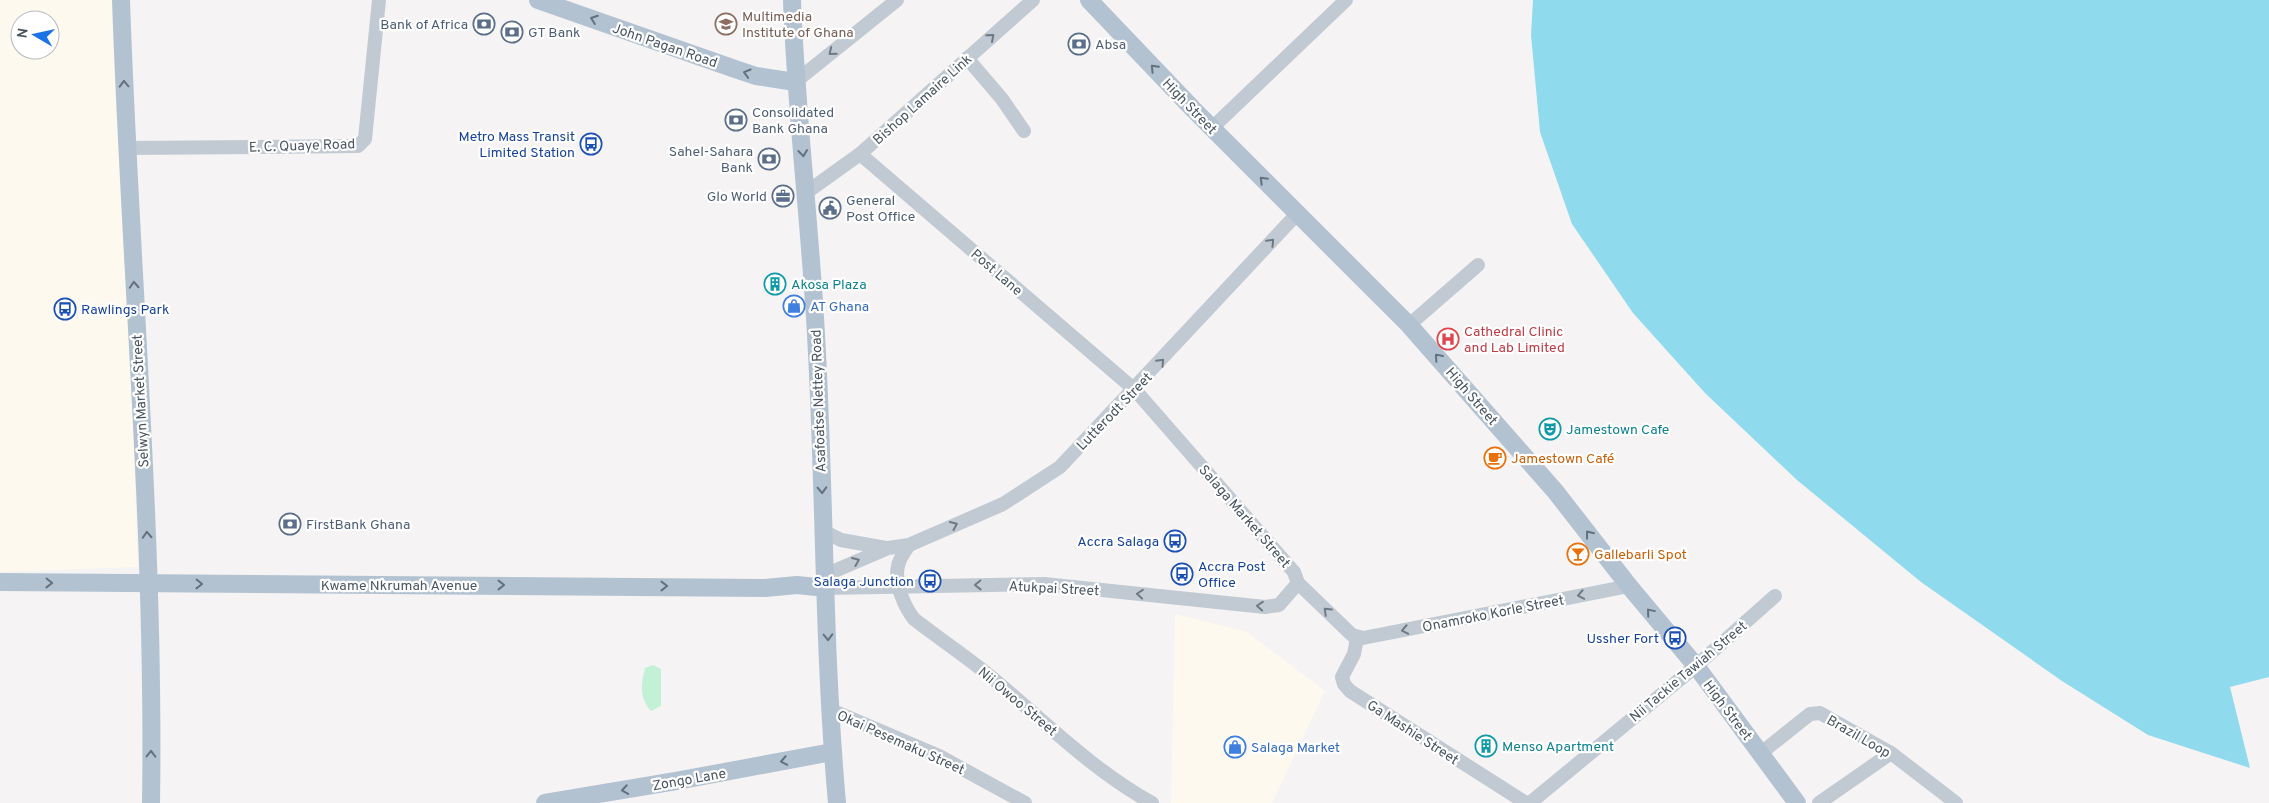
<svg xmlns="http://www.w3.org/2000/svg" width="2269" height="803" viewBox="0 0 2269 803" font-family="Overpass,sans-serif">
<style>
.commercial{fill:#fdf9ef;fill-rule:evenodd}
.green{fill:#c3f1d5}
.water{fill:#90daee}
.lines{fill:none;stroke-linecap:round;stroke-linejoin:round}
.minor{stroke:#c1cad2;stroke-width:14}
.major{stroke:#b3c2d1;stroke-width:18}
.oneway{stroke:#64717d}
.oneway2{stroke:#6e7983}
.labels{text-anchor:middle;stroke-width:4.5;stroke-linejoin:round;paint-order:stroke}
.education-label{font-size:14px;fill:#785e54;stroke:#fff;text-anchor:start}
.service-label{font-size:14px;fill:#4e5e75;stroke:#fff;text-anchor:start}
.street-label{font-size:14px;fill:#4a5661;stroke:#fff}
.transit-label{font-size:14px;fill:#164399;stroke:#fff;text-anchor:end}
.culture-label{font-size:14px;fill:#0d838f;stroke:#fff;text-anchor:start}
.shop-label{font-size:14px;fill:#366cbe;stroke:#fff;text-anchor:start}
.health-label{font-size:14px;fill:#be3a42;stroke:#fff;text-anchor:start}
.food-label{font-size:14px;fill:#c56008;stroke:#fff;text-anchor:start}
</style>
<rect width="100%" height="100%" fill="#f5f3f3"/>
<g class="commercial">
<path d="M0,0H119L138,567L0,572ZM20,20H50V50H20Z"/>
<path d="M1175,614L1247,632L1325,691L1272,803H1171Z"/>
</g>
<path class="green" d="M653,665L661,669V706L651,711C639,697 641,685 645,668Z"/>
<path class="water" d="M1533,0H2269V677L2230,687L2250,768L2148,735L2062,681L1921,582L1797,480L1705,393L1633,313L1572,224L1540,132L1531,35Z"/>
<g class="lines">
<g class="minor">
<path d="M967,58L1002,99L1024,131"/>
<path d="M795,82L897,0"/>
<path d="M1212,128L1346,0"/>
<path d="M126,148L358,146L365,139L379,0"/>
<path d="M860,154L1135,390L1294,572L1298,583L1352,635L1363,638L1629,586"/>
<path d="M807,192L860,154L1033,0"/>
<path d="M1409,325L1478,265"/>
<path d="M823,531L841,540L886,548"/>
<path d="M909,545C905,551 899,559 898,566C894,583 904,606 914,619C941,640 970,659 996,681C1046,723 1094,771 1152,803"/>
<path d="M825,575L888,548L909,545L1003,504L1060,467L1297,214"/>
<path d="M826,588L1044,584L1265,607L1279,605L1298,583"/>
<path d="M1357,638L1354,654L1342,677L1344,684L1350,691L1526,803"/>
<path d="M831,710L939,756L1025,803"/>
<path d="M1761,753L1810,714L1820,713L1891,753L1956,803"/>
<path d="M1530,803L1696,666L1775,596"/>
<path d="M1819,803L1891,753"/>
</g>
<g class="major">
<path d="M121,0C130,268 155,535 151,803"/>
<path d="M538,0L735,69L756,76L795,82"/>
<path d="M792,0C796,112 810,223 816,335C825,491 823,647 837,803"/>
<path d="M1089,0L1193,109L1409,325L1555,491L1629,586L1696,666L1797,803"/>
<path d="M0,582L765,588L797,585L826,588"/>
<path d="M545,803L676,781L832,752"/>
</g>
</g>
<defs><path id="oneway-chevron" d="M-2-3.5L2.5 0L-2 3.5" fill="none" stroke-width="1.6" stroke-linecap="round" stroke-linejoin="round" transform="scale(1.25)"/></defs>
<g class="oneway">
<use href="#oneway-chevron" transform="translate(594 19) rotate(-160)"/>
<use href="#oneway-chevron" transform="translate(1154 68) rotate(-134)"/>
<use href="#oneway-chevron" transform="translate(747 73) rotate(-163)"/>
<use href="#oneway-chevron" transform="translate(124 84) rotate(-92)"/>
<use href="#oneway-chevron" transform="translate(803 153) rotate(84)"/>
<use href="#oneway-chevron" transform="translate(1263 180) rotate(-135)"/>
<use href="#oneway-chevron" transform="translate(134 285) rotate(-93)"/>
<use href="#oneway-chevron" transform="translate(1438 357) rotate(-131)"/>
<use href="#oneway-chevron" transform="translate(822 490) rotate(88)"/>
<use href="#oneway-chevron" transform="translate(1589 534) rotate(-128)"/>
<use href="#oneway-chevron" transform="translate(147 535) rotate(-93)"/>
<use href="#oneway-chevron" transform="translate(49 583) rotate(1)"/>
<use href="#oneway-chevron" transform="translate(199 584) rotate(1)"/>
<use href="#oneway-chevron" transform="translate(501 585)"/>
<use href="#oneway-chevron" transform="translate(664 586)"/>
<use href="#oneway-chevron" transform="translate(1650 612) rotate(-130)"/>
<use href="#oneway-chevron" transform="translate(828 637) rotate(88)"/>
<use href="#oneway-chevron" transform="translate(151 754) rotate(-89)"/>
<use href="#oneway-chevron" transform="translate(784 761) rotate(169)"/>
<use href="#oneway-chevron" transform="translate(625 790) rotate(171)"/>
</g>
<g class="oneway2">
<use href="#oneway-chevron" transform="translate(991 37) rotate(-41)"/>
<use href="#oneway-chevron" transform="translate(832 52) rotate(141)"/>
<use href="#oneway-chevron" transform="translate(1271 242) rotate(-47)"/>
<use href="#oneway-chevron" transform="translate(1161 362) rotate(-47)"/>
<use href="#oneway-chevron" transform="translate(954 525) rotate(-24)"/>
<use href="#oneway-chevron" transform="translate(856 561) rotate(-23)"/>
<use href="#oneway-chevron" transform="translate(978 585) rotate(179)"/>
<use href="#oneway-chevron" transform="translate(1140 594) rotate(-175)"/>
<use href="#oneway-chevron" transform="translate(1581 595) rotate(169)"/>
<use href="#oneway-chevron" transform="translate(1260 606) rotate(-175)"/>
<use href="#oneway-chevron" transform="translate(1327 611) rotate(-136)"/>
<use href="#oneway-chevron" transform="translate(1405 630) rotate(169)"/>
</g>
<defs>
<g id="bank-ring" transform="scale(1.125)"><circle r="9.5" fill="#fff" stroke="#5c6f8a" stroke-width="1.5"/><path d="M-6-4H6V4H-6ZM0-2.3a2.3 2.3 0 1 0 0 4.6a2.3 2.3 0 1 0 0-4.6Z" fill="#5c6f8a"/></g>
<g id="school-ring" transform="scale(1.125)"><circle r="9.5" fill="#fff" stroke="#8d6e63" stroke-width="1.5"/><path d="M0-5L7-2L0 1L-7-2ZM-4 1L0 2.5L4 1V4Q0 6-4 4Z" fill="#8d6e63"/></g>
<g id="bus-ring" transform="scale(1.125)"><circle r="9.5" fill="#fff" stroke="#1a4fb4" stroke-width="1.5"/><path d="M-5-6H5V4H4V6H2V4H-2V6H-4V4H-5ZM-3.5-4V0h7V-4ZM-3.5 1.2v1.5H-2V1.2ZM2 1.2v1.5H3.5V1.2Z" fill="#1a4fb4"/></g>
<g id="office-ring" transform="scale(1.125)"><circle r="9.5" fill="#fff" stroke="#5c6f8a" stroke-width="1.5"/><path d="M-6-3h4V-5.5h4V-3h4V5H-6ZM-1-4.5V-3h2v-1.5ZM-6 0V1H6V0Z" fill="#5c6f8a"/></g>
<g id="civic-ring" transform="scale(1.125)"><circle r="9.5" fill="#fff" stroke="#5c6f8a" stroke-width="1.5"/><path d="M-.6-6.5H3V-4.5H.6V-3L4-1V1h2V6H-6V1h2V-1L-.6-3ZM-1.2 2.5V6h2.4V2.5Z" fill="#5c6f8a"/></g>
<g id="building-ring" transform="scale(1.125)"><circle r="9.5" fill="#fff" stroke="#0f9aa8" stroke-width="1.5"/><path d="M-4-6H4V6H1V3H-1V6H-4ZM-2.5-4.3h1.7v1.8h-1.7ZM.8-4.3h1.7v1.8H.8ZM-2.5-1h1.7V.8h-1.7ZM.8-1h1.7V.8H.8Z" fill="#0f9aa8"/></g>
<g id="shop-ring" transform="scale(1.125)"><circle r="9.5" fill="#fff" stroke="#3f7fe0" stroke-width="1.5"/><path d="M-5-2.5h2.3a2.7 3.5 0 0 1 5.4 0H5L5.5 6h-11ZM-1.5-2.5h3a1.5 2.3 0 0 0-3 0Z" fill="#3f7fe0"/></g>
<g id="hospital-ring" transform="scale(1.125)"><circle r="9.5" fill="#fff" stroke="#e0444e" stroke-width="1.5"/><path d="M-5-5h3v3.5h4V-5h3V5h-3V1.5h-4V5h-3Z" fill="#e0444e"/></g>
<g id="theatre-ring" transform="scale(1.125)"><circle r="9.5" fill="#fff" stroke="#0f9aa8" stroke-width="1.5"/><path d="M-5-5.5Q0-4 5-5.5V0Q5 5 0 6Q-5 5-5 0ZM-3.3-2.5H-1v1.5H-3.3ZM1-2.5H3.3v1.5H1ZM-2.8 1Q0 5.5 2.8 1Z" fill="#0f9aa8"/></g>
<g id="cafe-ring" transform="scale(1.125)"><circle r="9.5" fill="#fff" stroke="#e8710a" stroke-width="1.5"/><path d="M-5.5-4.5H6V0H3Q3 3.5 0 3.5H-2.5Q-5.5 3.5-5.5 0ZM3-3.2v2h1.7v-2ZM-6 4.5H4V6H-6Z" fill="#e8710a"/></g>
<g id="bar-ring" transform="scale(1.125)"><circle r="9.5" fill="#fff" stroke="#e8710a" stroke-width="1.5"/><path d="M-6-5H6L.8 .8V4.5H3.5V6h-7V4.5H-.8V.8Z" fill="#e8710a"/></g>
</defs>
<g fill-rule="evenodd">
<use href="#bank-ring" x="484" y="24"/>
<use href="#school-ring" x="726" y="24"/>
<use href="#bank-ring" x="512" y="32"/>
<use href="#bank-ring" x="1079" y="44"/>
<use href="#bank-ring" x="736" y="120"/>
<use href="#bus-ring" x="591" y="144"/>
<use href="#bank-ring" x="769" y="159"/>
<use href="#office-ring" x="783" y="196"/>
<use href="#civic-ring" x="830" y="208"/>
<use href="#building-ring" x="775" y="284"/>
<use href="#shop-ring" x="794" y="306"/>
<use href="#bus-ring" x="65" y="309"/>
<use href="#hospital-ring" x="1448" y="339"/>
<use href="#theatre-ring" x="1550" y="429"/>
<use href="#cafe-ring" x="1495" y="458"/>
<use href="#bank-ring" x="290" y="524"/>
<use href="#bus-ring" x="1175" y="541"/>
<use href="#bar-ring" x="1578" y="554"/>
<use href="#bus-ring" x="1182" y="574"/>
<use href="#bus-ring" x="930" y="581"/>
<use href="#bus-ring" x="1675" y="638"/>
<use href="#building-ring" x="1486" y="746"/>
<use href="#shop-ring" x="1235" y="747"/>
</g>
<g class="labels">
<g class="education-label">
<text x="742" y="21">Multimedia<tspan x="742" dy="16">Institute of Ghana</tspan></text>
</g>
<g class="service-label">
<text x="468" y="29" text-anchor="end">Bank of Africa</text>
<text x="528" y="37">GT Bank</text>
<text x="1095" y="49">Absa</text>
<text x="752" y="117">Consolidated<tspan x="752" dy="16">Bank Ghana</tspan></text>
<text x="753" y="156" text-anchor="end">Sahel-Sahara<tspan x="753" dy="16">Bank</tspan></text>
<text x="767" y="201" text-anchor="end">Glo World</text>
<text x="846" y="205">General<tspan x="846" dy="16">Post Office</tspan></text>
<text x="306" y="529">FirstBank Ghana</text>
</g>
<g class="street-label">
<text transform="translate(665 45) rotate(19)" y="5">John Pagan Road</text>
<text transform="translate(922 99) rotate(-42)" y="5">Bishop Lamaire Link</text>
<text transform="translate(1190 106) rotate(46)" y="5">High Street</text>
<text transform="translate(302 145) rotate(-2)" y="5">E. C. Quaye Road</text>
<text transform="translate(997 272) rotate(41)" y="5">Post Lane</text>
<text transform="translate(1472 396) rotate(49)" y="5">High Street</text>
<text transform="translate(140 401) rotate(-93)" y="5">Selwyn Market Street</text>
<text transform="translate(818 401) rotate(-92)" y="5">Asafoatse Nettey Road</text>
<text transform="translate(1114 411) rotate(-46)" y="5">Lutterodt Street</text>
<text transform="translate(1245 516) rotate(49)" y="5">Salaga Market Street</text>
<text x="399" y="590">Kwame Nkrumah Avenue</text>
<text transform="translate(1054 588) rotate(3)" y="5">Atukpai Street</text>
<text transform="translate(1493 613) rotate(-11)" y="5">Onamroko Korle Street</text>
<text transform="translate(1688 671) rotate(-40)" y="5">Nii Tackie Tawiah Street</text>
<text transform="translate(1018 701) rotate(40)" y="5">Nii Owoo Street</text>
<text transform="translate(1728 710) rotate(53)" y="5">High Street</text>
<text transform="translate(1413 732) rotate(33)" y="5">Ga Mashie Street</text>
<text transform="translate(1859 736) rotate(30)" y="5">Brazil Loop</text>
<text transform="translate(901 742) rotate(24)" y="5">Okai Pesemaku Street</text>
<text transform="translate(689 779) rotate(-10)" y="5">Zongo Lane</text>
</g>
<g class="transit-label">
<text x="575" y="141">Metro Mass Transit<tspan x="575" dy="16">Limited Station</tspan></text>
<text x="81" y="314" text-anchor="start">Rawlings Park</text>
<text x="1159" y="546">Accra Salaga</text>
<text x="1198" y="571" text-anchor="start">Accra Post<tspan x="1198" dy="16">Office</tspan></text>
<text x="914" y="586">Salaga Junction</text>
<text x="1659" y="643">Ussher Fort</text>
</g>
<g class="culture-label">
<text x="791" y="289">Akosa Plaza</text>
<text x="1566" y="434">Jamestown Cafe</text>
<text x="1502" y="751">Menso Apartment</text>
</g>
<g class="shop-label">
<text x="810" y="311">AT Ghana</text>
<text x="1251" y="752">Salaga Market</text>
</g>
<g class="health-label">
<text x="1464" y="336">Cathedral Clinic<tspan x="1464" dy="16">and Lab Limited</tspan></text>
</g>
<g class="food-label">
<text x="1511" y="463">Jamestown Café</text>
<text x="1594" y="559">Gallebarli Spot</text>
</g>
</g>
<g transform="translate(35 35) rotate(279)"><circle r="24" fill="#ffffff" stroke="#b7bbc0"/>
<path d="M0-4L9 19L0 12L-9 19Z" fill="#1a73e8"/>
<text y="-8" font-size="14" font-weight="bold" text-anchor="middle" fill="#4a5661">N</text>
</g>
</svg>
